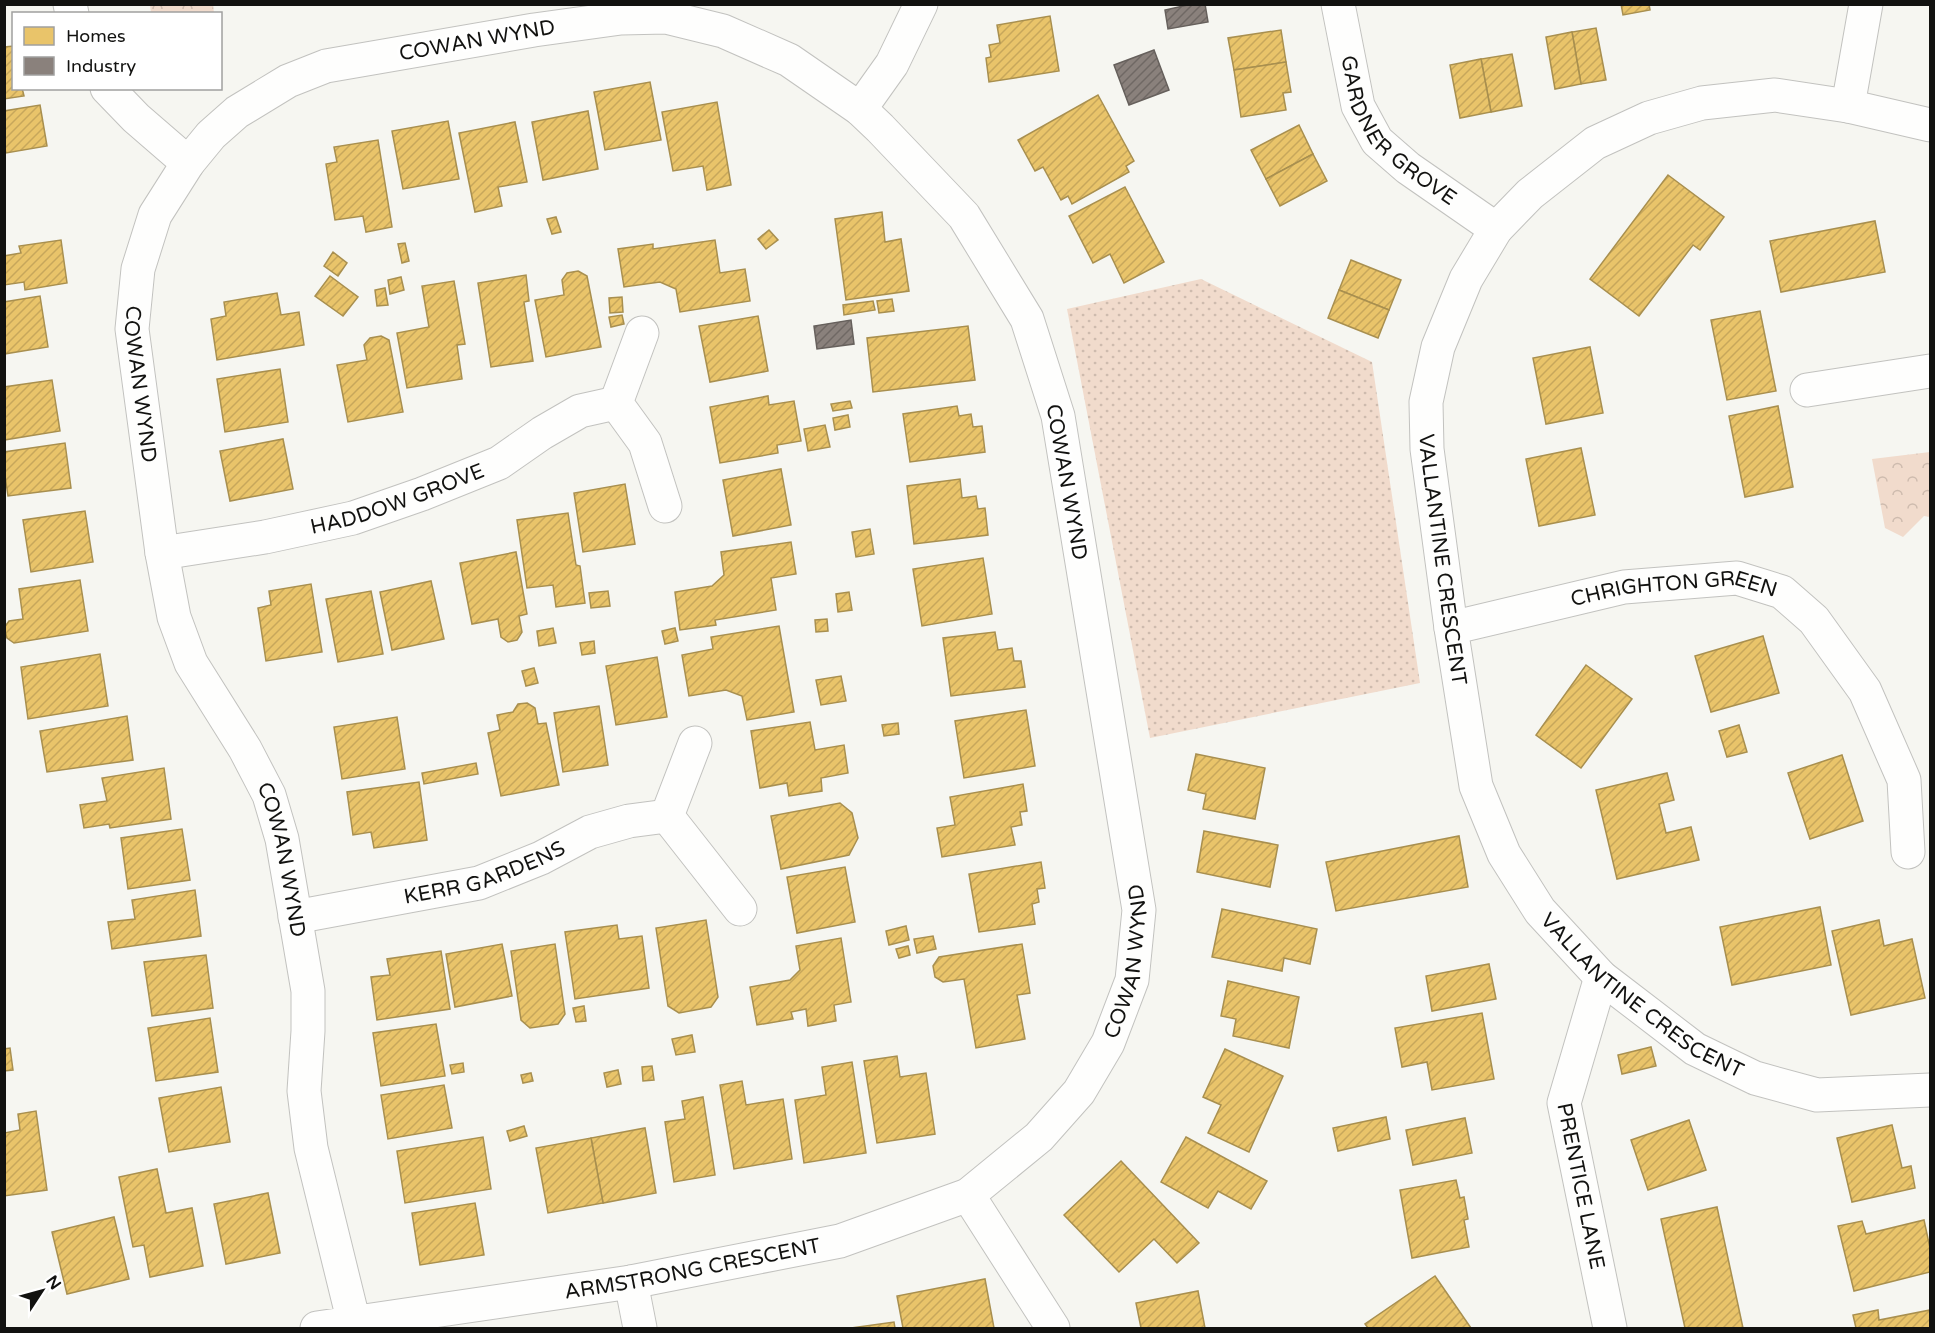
<svg xmlns="http://www.w3.org/2000/svg" width="1935" height="1333" viewBox="0 0 1935 1333" font-family="'Varela Round',sans-serif">
<style>
.grass{fill:url(#grass-dots)}
.park{fill:url(#park-crowns)}
.homes{fill:url(#homes-hatch);stroke:#a88f4f;stroke-width:1.5}
.industry{fill:url(#industry-hatch);stroke:#66605c;stroke-width:1.5}
.lines{fill:none;stroke-linecap:round;stroke-linejoin:round}
.minor-casing{stroke:#c2c2bf;stroke-width:35}
.minor{stroke:#fefefd;stroke-width:33}
.labels{text-anchor:middle;stroke-width:6;stroke-linejoin:round;paint-order:stroke}
.street-label{font-size:21px;fill:#121210;stroke:#fff}
</style>
<defs>
<pattern id="grass-dots" width="8" height="8" patternUnits="userSpaceOnUse" patternTransform="scale(1.5)"><rect width="8" height="8" fill="#f1dbcc"/><path d="M2 2h.1M6 6h.1" fill="none" stroke="#cebbae" stroke-width="1.8" stroke-linecap="round"/></pattern>
<pattern id="park-crowns" width="20" height="18" patternUnits="userSpaceOnUse" patternTransform="scale(1.5)"><rect width="20" height="18" fill="#f1dbcc"/><path d="M2 6a3 3 0 1 1 6 0M12 15a3 3 0 1 1 6 0" fill="none" stroke="#cebbae"/></pattern>
<pattern id="homes-hatch" width="6" height="6" patternUnits="userSpaceOnUse" patternTransform="scale(1.5)"><rect width="6" height="6" fill="#e9c46a"/><path d="M-1 1l2-2M0 6l6-6M5 7l2-2" fill="none" stroke="#c7a75b"/></pattern>
<pattern id="industry-hatch" width="6" height="6" patternUnits="userSpaceOnUse" patternTransform="scale(1.5)"><rect width="6" height="6" fill="#8a817c"/><path d="M-1 1l2-2M0 6l6-6M5 7l2-2" fill="none" stroke="#6f6864"/></pattern>
</defs>
<rect width="100%" height="100%" fill="#f6f6f1"/>
<path class="grass" d="M1201,279L1372,362L1420,683L1150,738L1067,309Z"/>
<g class="park">
<path d="M150,5H213L214,13H151Z"/>
<path d="M1930,452V517L1924,516L1903,537L1885,528L1872,459Z"/>
</g>
<g class="homes">
<path d="M1621,4H1649L1650,10L1623,15Z"/>
<path d="M1050,16L1059,71L989,82L986,58L991,57L989,45L1000,43L997,25Z"/>
<path d="M1596,28L1606,80L1581,84L1572,32Z"/>
<path d="M1281,30L1286,62L1234,70L1228,38Z"/>
<path d="M1572,32L1581,84L1555,89L1546,37Z"/>
<path d="M14,46V88H22L24,96L4,99V47Z"/>
<path d="M1512,54L1522,106L1491,112L1481,59Z"/>
<path d="M1481,59L1491,112L1460,118L1450,65Z"/>
<path d="M1286,62L1291,92L1283,93L1286,110L1241,117L1234,70Z"/>
<path d="M650,82L661,140L605,150L594,92Z"/>
<path d="M1098,95L1134,161L1126,166L1129,172L1072,204L1068,196L1061,200L1043,167L1035,171L1018,140Z"/>
<path d="M717,102L731,185L707,190L703,166L673,171L662,112Z"/>
<path d="M40,105L47,146L6,153L4,146V111Z"/>
<path d="M588,111L598,169L543,180L532,122Z"/>
<path d="M448,121L459,179L403,189L392,131Z"/>
<path d="M515,122L527,182L498,187L502,206L475,212L459,133Z"/>
<path d="M1299,125L1313,154L1266,179L1251,150Z"/>
<path d="M378,140L392,227L366,232L363,216L335,220L326,164L337,162L334,147Z"/>
<path d="M1313,154L1327,181L1280,206L1266,179Z"/>
<path d="M1668,175L1724,217L1700,250L1693,245L1639,316L1590,279Z"/>
<path d="M1125,187L1164,262L1124,283L1110,254L1093,263L1069,216Z"/>
<path d="M882,212L885,242L901,239L909,291L846,300L835,219Z"/>
<path d="M556,217L561,232L552,234L547,219Z"/>
<path d="M1875,221L1885,272L1781,292L1770,241Z"/>
<path d="M769,230L778,240L766,249L758,239Z"/>
<path d="M61,240L67,283L25,290L24,282L4,285V256L21,253L19,246Z"/>
<path d="M715,240L720,273L745,269L750,301L680,312L676,289L660,282L624,287L618,249L653,244V249Z"/>
<path d="M405,243L409,261L402,263L398,244Z"/>
<path d="M333,252L347,263L338,276L324,266Z"/>
<path d="M1351,260L1401,280L1389,310L1339,290Z"/>
<path d="M578,271L587,276L601,347L546,357L535,300L564,295L562,280L567,273Z"/>
<path d="M526,275L529,301L524,302L533,361L491,367L478,283Z"/>
<path d="M330,276L358,297L343,316L315,296Z"/>
<path d="M401,277L404,290L390,294L388,280Z"/>
<path d="M454,281L465,344L457,345L462,379L407,388L397,333L429,327L422,286Z"/>
<path d="M385,288L388,305L377,306L375,290Z"/>
<path d="M1339,290L1389,310L1378,338L1328,318Z"/>
<path d="M277,293L281,315L299,312L304,345L217,360L211,319L226,316L224,302Z"/>
<path d="M40,296L48,347L4,354V302Z"/>
<path d="M622,297L623,312L610,313L609,298Z"/>
<path d="M892,299L894,311L879,313L877,301Z"/>
<path d="M873,301L875,310L844,315L843,305Z"/>
<path d="M1760,311L1776,391L1727,400L1711,320Z"/>
<path d="M622,315L624,324L611,327L609,317Z"/>
<path d="M758,316L768,371L710,382L699,326Z"/>
<path d="M968,326L975,380L873,392L867,338Z"/>
<path d="M381,336L389,340L403,412L348,422L337,365L367,360L364,345L370,338Z"/>
<path d="M1590,347L1603,413L1546,424L1533,358Z"/>
<path d="M280,369L288,422L225,432L217,379Z"/>
<path d="M52,380L60,431L4,440V387Z"/>
<path d="M768,396L769,405L794,401L801,441L777,445L778,453L720,463L710,407Z"/>
<path d="M850,401L852,408L833,411L831,404Z"/>
<path d="M957,406L959,416L971,414L973,427L982,426L985,452L910,462L903,414Z"/>
<path d="M1778,406L1793,487L1745,497L1729,416Z"/>
<path d="M848,415L850,427L835,430L833,418Z"/>
<path d="M825,425L830,447L808,451L804,429Z"/>
<path d="M283,439L293,489L230,501L220,451Z"/>
<path d="M65,443L71,488L8,496L4,469V452Z"/>
<path d="M1581,448L1595,515L1539,526L1526,459Z"/>
<path d="M781,469L791,525L733,536L723,480Z"/>
<path d="M960,479L962,498L976,496L978,509L985,508L988,535L914,544L907,486Z"/>
<path d="M625,484L635,544L583,552L574,493Z"/>
<path d="M85,511L93,562L31,572L23,520Z"/>
<path d="M568,513L576,565L580,566L585,603L556,607L553,585L527,588L517,520Z"/>
<path d="M870,529L874,554L856,557L852,532Z"/>
<path d="M791,542L796,574L771,578L776,610L715,620L716,625L680,630L675,592L712,586L724,575L721,552Z"/>
<path d="M516,552L527,614L519,616L522,632L517,640L508,642L501,637L498,619L472,624L460,563Z"/>
<path d="M983,558L992,614L922,626L913,569Z"/>
<path d="M80,580L88,631L14,643L7,638L4,628L9,621L23,619L19,589Z"/>
<path d="M431,581L444,639L392,650L380,592Z"/>
<path d="M311,584L322,652L266,661L258,608L271,605L269,591Z"/>
<path d="M371,591L383,654L338,662L326,599Z"/>
<path d="M608,591L610,606L591,608L589,593Z"/>
<path d="M849,592L852,610L838,612L836,594Z"/>
<path d="M827,619L828,631L816,632L815,620Z"/>
<path d="M779,626L794,712L747,720L742,696L726,690L689,696L682,655L713,649L711,637Z"/>
<path d="M553,628L556,643L539,646L537,631Z"/>
<path d="M675,628L678,641L665,644L662,631Z"/>
<path d="M995,632L998,650L1012,648L1014,661H1021L1025,687L951,696L943,638Z"/>
<path d="M1763,636L1779,693L1711,712L1695,656Z"/>
<path d="M594,641L595,653L582,655L580,643Z"/>
<path d="M100,654L108,706L28,719L21,667Z"/>
<path d="M657,657L667,717L616,725L606,666Z"/>
<path d="M1586,665L1632,699L1581,768L1536,735Z"/>
<path d="M534,668L538,683L526,686L522,671Z"/>
<path d="M841,676L846,701L821,705L816,680Z"/>
<path d="M527,703L535,708L538,724L546,723L559,785L501,796L488,733L500,730L497,715L513,712L518,704Z"/>
<path d="M599,706L608,765L563,772L554,713Z"/>
<path d="M1026,710L1035,766L964,778L955,721Z"/>
<path d="M127,716L133,760L47,772L40,731Z"/>
<path d="M397,717L405,769L342,779L334,727Z"/>
<path d="M810,722L815,750L844,745L848,773L821,778L822,791L789,796L787,783L760,788L751,731Z"/>
<path d="M898,723L899,734L884,736L882,725Z"/>
<path d="M1739,725L1747,752L1727,757L1719,731Z"/>
<path d="M1196,754L1265,768L1255,819L1203,809L1206,794L1188,790Z"/>
<path d="M1842,755L1863,821L1810,839L1788,773Z"/>
<path d="M476,763L478,774L424,784L422,773Z"/>
<path d="M164,768L171,819L110,828L109,824L84,828L80,805L107,801L102,778Z"/>
<path d="M1667,773L1674,800L1659,804L1666,833L1691,827L1699,860L1617,879L1596,790Z"/>
<path d="M419,782L427,840L374,848L371,832L353,835L347,792Z"/>
<path d="M1023,784L1027,811L1020,812L1022,825L1011,827L1015,845L942,857L937,828L955,825L950,797Z"/>
<path d="M840,803L852,813L858,838L849,855L781,869L771,816Z"/>
<path d="M182,829L190,880L128,889L121,838Z"/>
<path d="M1204,831L1278,845L1270,887L1197,872Z"/>
<path d="M1459,836L1468,887L1336,911L1326,862Z"/>
<path d="M1041,862L1045,888L1037,889L1039,902L1032,904L1035,924L979,932L969,874Z"/>
<path d="M845,867L855,922L797,933L787,877Z"/>
<path d="M195,890L201,936L112,949L108,922L135,919L132,900Z"/>
<path d="M1820,907L1831,965L1732,985L1720,927Z"/>
<path d="M1222,909L1317,929L1310,964L1284,958L1282,971L1212,957Z"/>
<path d="M706,920L718,997L711,1007L679,1013L668,1006L656,928Z"/>
<path d="M1879,920L1884,946L1912,939L1925,998L1851,1015L1832,931Z"/>
<path d="M617,925L619,939L642,936L649,988L575,999L565,932Z"/>
<path d="M906,926L909,940L889,945L886,931Z"/>
<path d="M933,936L936,949L917,953L914,939Z"/>
<path d="M841,938L851,1002L834,1005L836,1021L808,1026L806,1009L791,1012L793,1019L757,1025L750,987L790,980L800,970L796,946Z"/>
<path d="M502,944L512,996L455,1007L446,954Z"/>
<path d="M555,944L565,1014L558,1024L530,1028L521,1020L511,951Z"/>
<path d="M1022,944L1030,993L1017,995L1025,1039L976,1048L964,979L943,982L935,977L933,966L939,957Z"/>
<path d="M908,946L910,955L899,958L896,949Z"/>
<path d="M441,951L450,1009L377,1020L371,977L390,975L387,959Z"/>
<path d="M206,955L213,1008L152,1016L144,962Z"/>
<path d="M1489,964L1496,999L1432,1011L1426,976Z"/>
<path d="M1228,981L1299,997L1289,1048L1233,1036L1236,1019L1221,1016Z"/>
<path d="M584,1006L586,1021L576,1022L573,1008Z"/>
<path d="M1482,1013L1494,1079L1432,1090L1427,1062L1402,1067L1395,1028Z"/>
<path d="M210,1018L218,1072L156,1081L148,1028Z"/>
<path d="M436,1024L445,1076L381,1086L373,1033Z"/>
<path d="M692,1035L695,1052L676,1055L672,1039Z"/>
<path d="M1651,1047L1656,1066L1622,1074L1618,1055Z"/>
<path d="M10,1048L13,1070L4,1071V1049Z"/>
<path d="M1225,1049L1283,1076L1249,1152L1208,1133L1221,1105L1203,1097Z"/>
<path d="M897,1056L900,1077L926,1073L935,1134L877,1143L864,1061Z"/>
<path d="M852,1062L866,1153L804,1163L795,1100L826,1095L822,1067Z"/>
<path d="M463,1063L464,1072L452,1074L450,1065Z"/>
<path d="M652,1066L654,1080L643,1081L642,1067Z"/>
<path d="M618,1070L621,1084L607,1087L604,1073Z"/>
<path d="M531,1073L533,1081L523,1083L521,1075Z"/>
<path d="M742,1081L746,1105L783,1099L792,1159L734,1169L720,1085Z"/>
<path d="M444,1085L452,1128L388,1139L381,1095Z"/>
<path d="M221,1087L230,1142L169,1152L159,1098Z"/>
<path d="M703,1097L715,1175L674,1182L665,1122L685,1119L682,1101Z"/>
<path d="M36,1111L47,1190L4,1196V1133L20,1130L18,1114Z"/>
<path d="M1386,1117L1390,1139L1338,1151L1333,1128Z"/>
<path d="M1465,1118L1472,1153L1413,1165L1406,1130Z"/>
<path d="M1689,1120L1706,1170L1648,1190L1631,1140Z"/>
<path d="M1892,1125L1902,1168L1911,1166L1915,1188L1852,1202L1837,1138Z"/>
<path d="M524,1126L527,1136L510,1141L507,1131Z"/>
<path d="M645,1128L656,1193L603,1203L591,1138Z"/>
<path d="M483,1137L491,1189L405,1203L397,1151Z"/>
<path d="M1186,1137L1267,1181L1251,1209L1218,1191L1208,1208L1161,1182Z"/>
<path d="M591,1138L603,1203L548,1213L536,1148Z"/>
<path d="M1121,1161L1199,1243L1177,1263L1154,1239L1119,1272L1064,1215Z"/>
<path d="M157,1169L166,1213L192,1208L203,1266L150,1277L144,1245L133,1247L119,1177Z"/>
<path d="M1456,1180L1460,1198L1464,1197L1468,1219L1464,1220L1469,1247L1412,1258L1400,1190Z"/>
<path d="M268,1193L280,1253L226,1264L214,1204Z"/>
<path d="M475,1203L484,1255L420,1265L412,1213Z"/>
<path d="M1717,1207L1743,1328H1685L1661,1219Z"/>
<path d="M114,1217L129,1279L67,1294L52,1232Z"/>
<path d="M1924,1220L1930,1248V1272L1854,1291L1838,1226L1862,1221L1866,1234Z"/>
<path d="M1435,1276L1471,1328H1368L1365,1324Z"/>
<path d="M985,1279L994,1328H903L897,1296Z"/>
<path d="M1198,1291L1205,1328H1141L1136,1303Z"/>
<path d="M1878,1310L1879,1320L1930,1310V1328H1856L1853,1315Z"/>
<path d="M894,1322L895,1328H851Z"/>
</g>
<g class="industry">
<path d="M1192,4H1205L1208,22L1168,29L1165,10Z"/>
<path d="M1154,50L1169,90L1129,105L1114,65Z"/>
<path d="M851,320L854,344L817,349L814,326Z"/>
</g>
<g class="lines">
<g class="minor-casing">
<g id="minor">
<path d="M70,4L72,14"/>
<path id="s1" d="M1338,4L1358,106L1377,141L1408,168L1496,229"/>
<path d="M107,88L136,118L188,163"/>
<path d="M1848,106L1866,4"/>
<path d="M860,109L892,64L921,4"/>
<path id="s2" d="M1930,125L1848,106L1775,95L1702,103L1649,118L1595,143L1530,194L1496,229L1466,279L1438,347L1426,402L1427,449L1451,628L1476,786L1504,854L1540,911L1601,977L1695,1049L1755,1078L1817,1095L1930,1090"/>
<path d="M642,333L616,403L645,443L665,506"/>
<path d="M1807,390L1930,371"/>
<path id="s3" d="M162,553L265,537L353,518L422,494L499,463L542,433L580,411L616,403"/>
<path id="s4" d="M1451,628L1624,587L1737,578L1782,592L1814,620L1865,691L1904,780L1908,852"/>
<path d="M695,743L667,816L740,909"/>
<path id="s5" d="M295,917L479,883L541,858L590,832L629,821L667,816"/>
<path id="s6" d="M1601,977L1564,1103L1610,1328"/>
<path d="M968,1195L1053,1328"/>
<path d="M631,1282L640,1328"/>
<path id="s7" d="M317,1328L631,1282L840,1241L968,1195L1039,1137L1079,1092L1108,1043L1132,980L1139,910L1058,416L1027,319L964,216L880,128L860,109L789,60L723,31L666,17L621,18L534,30L326,66L288,81L237,112L211,135L188,163L155,215L138,269L132,329L162,553L174,617L191,663L245,749L269,795L282,839L308,991V1031L304,1091L311,1148L354,1323"/>
</g>
</g>
<use href="#minor" class="minor"/>
</g>
<g class="labels">
<g class="street-label">
<text transform="translate(477 40) rotate(-10)" y="7">COWAN WYND</text>
<text dy="7" stroke="none"><textPath href="#s1" startOffset="147">GARDNER GROVE</textPath></text>
<text dy="7" stroke="none"><textPath href="#s7" startOffset="2852">COWAN WYND</textPath></text>
<text transform="translate(1067 482) rotate(80)" y="7">COWAN WYND</text>
<text dy="7" stroke="none"><textPath href="#s3" startOffset="242">HADDOW GROVE</textPath></text>
<text dy="7" stroke="none"><textPath href="#s2" startOffset="824">VALLANTINE CRESCENT</textPath></text>
<text dy="7" stroke="none"><textPath href="#s4" startOffset="228">CHRIGHTON GREEN</textPath></text>
<text dy="7" stroke="none"><textPath href="#s7" startOffset="3356">COWAN WYND</textPath></text>
<text dy="7" stroke="none"><textPath href="#s5" startOffset="195">KERR GARDENS</textPath></text>
<text dy="7" stroke="none"><textPath href="#s7" startOffset="960">COWAN WYND</textPath></text>
<text dy="7" stroke="none"><textPath href="#s2" startOffset="1328">VALLANTINE CRESCENT</textPath></text>
<text dy="7" stroke="none"><textPath href="#s6" startOffset="216">PRENTICE LANE</textPath></text>
<text dy="7" stroke="none"><textPath href="#s7" startOffset="380">ARMSTRONG CRESCENT</textPath></text>
</g>
</g>
<rect width="1935" height="1333" fill="none" stroke="#121210" stroke-width="12"/>
<rect x="12" y="12" width="210" height="78" fill="#ffffff" stroke="#a0a09f" stroke-width="1.5"/>
<rect x="24" y="27" width="30" height="18" fill="#e9c46a" stroke="#a0a09f" stroke-width="1.5"/>
<text x="66" y="42" font-size="18" fill="#121210">Homes</text>
<rect x="24" y="57" width="30" height="18" fill="#8a817c" stroke="#a0a09f" stroke-width="1.5"/>
<text x="66" y="72" font-size="18" fill="#121210">Industry</text>
<g transform="translate(42 1291) rotate(54)" stroke="#ffffff" stroke-width="4.5" paint-order="stroke">
<path d="M0-4.5L10 22L0 15L-10 22Z" fill="#121210"/>
<text y="-9" font-size="16" font-weight="bold" text-anchor="middle" fill="#121210">N</text>
</g>
</svg>
